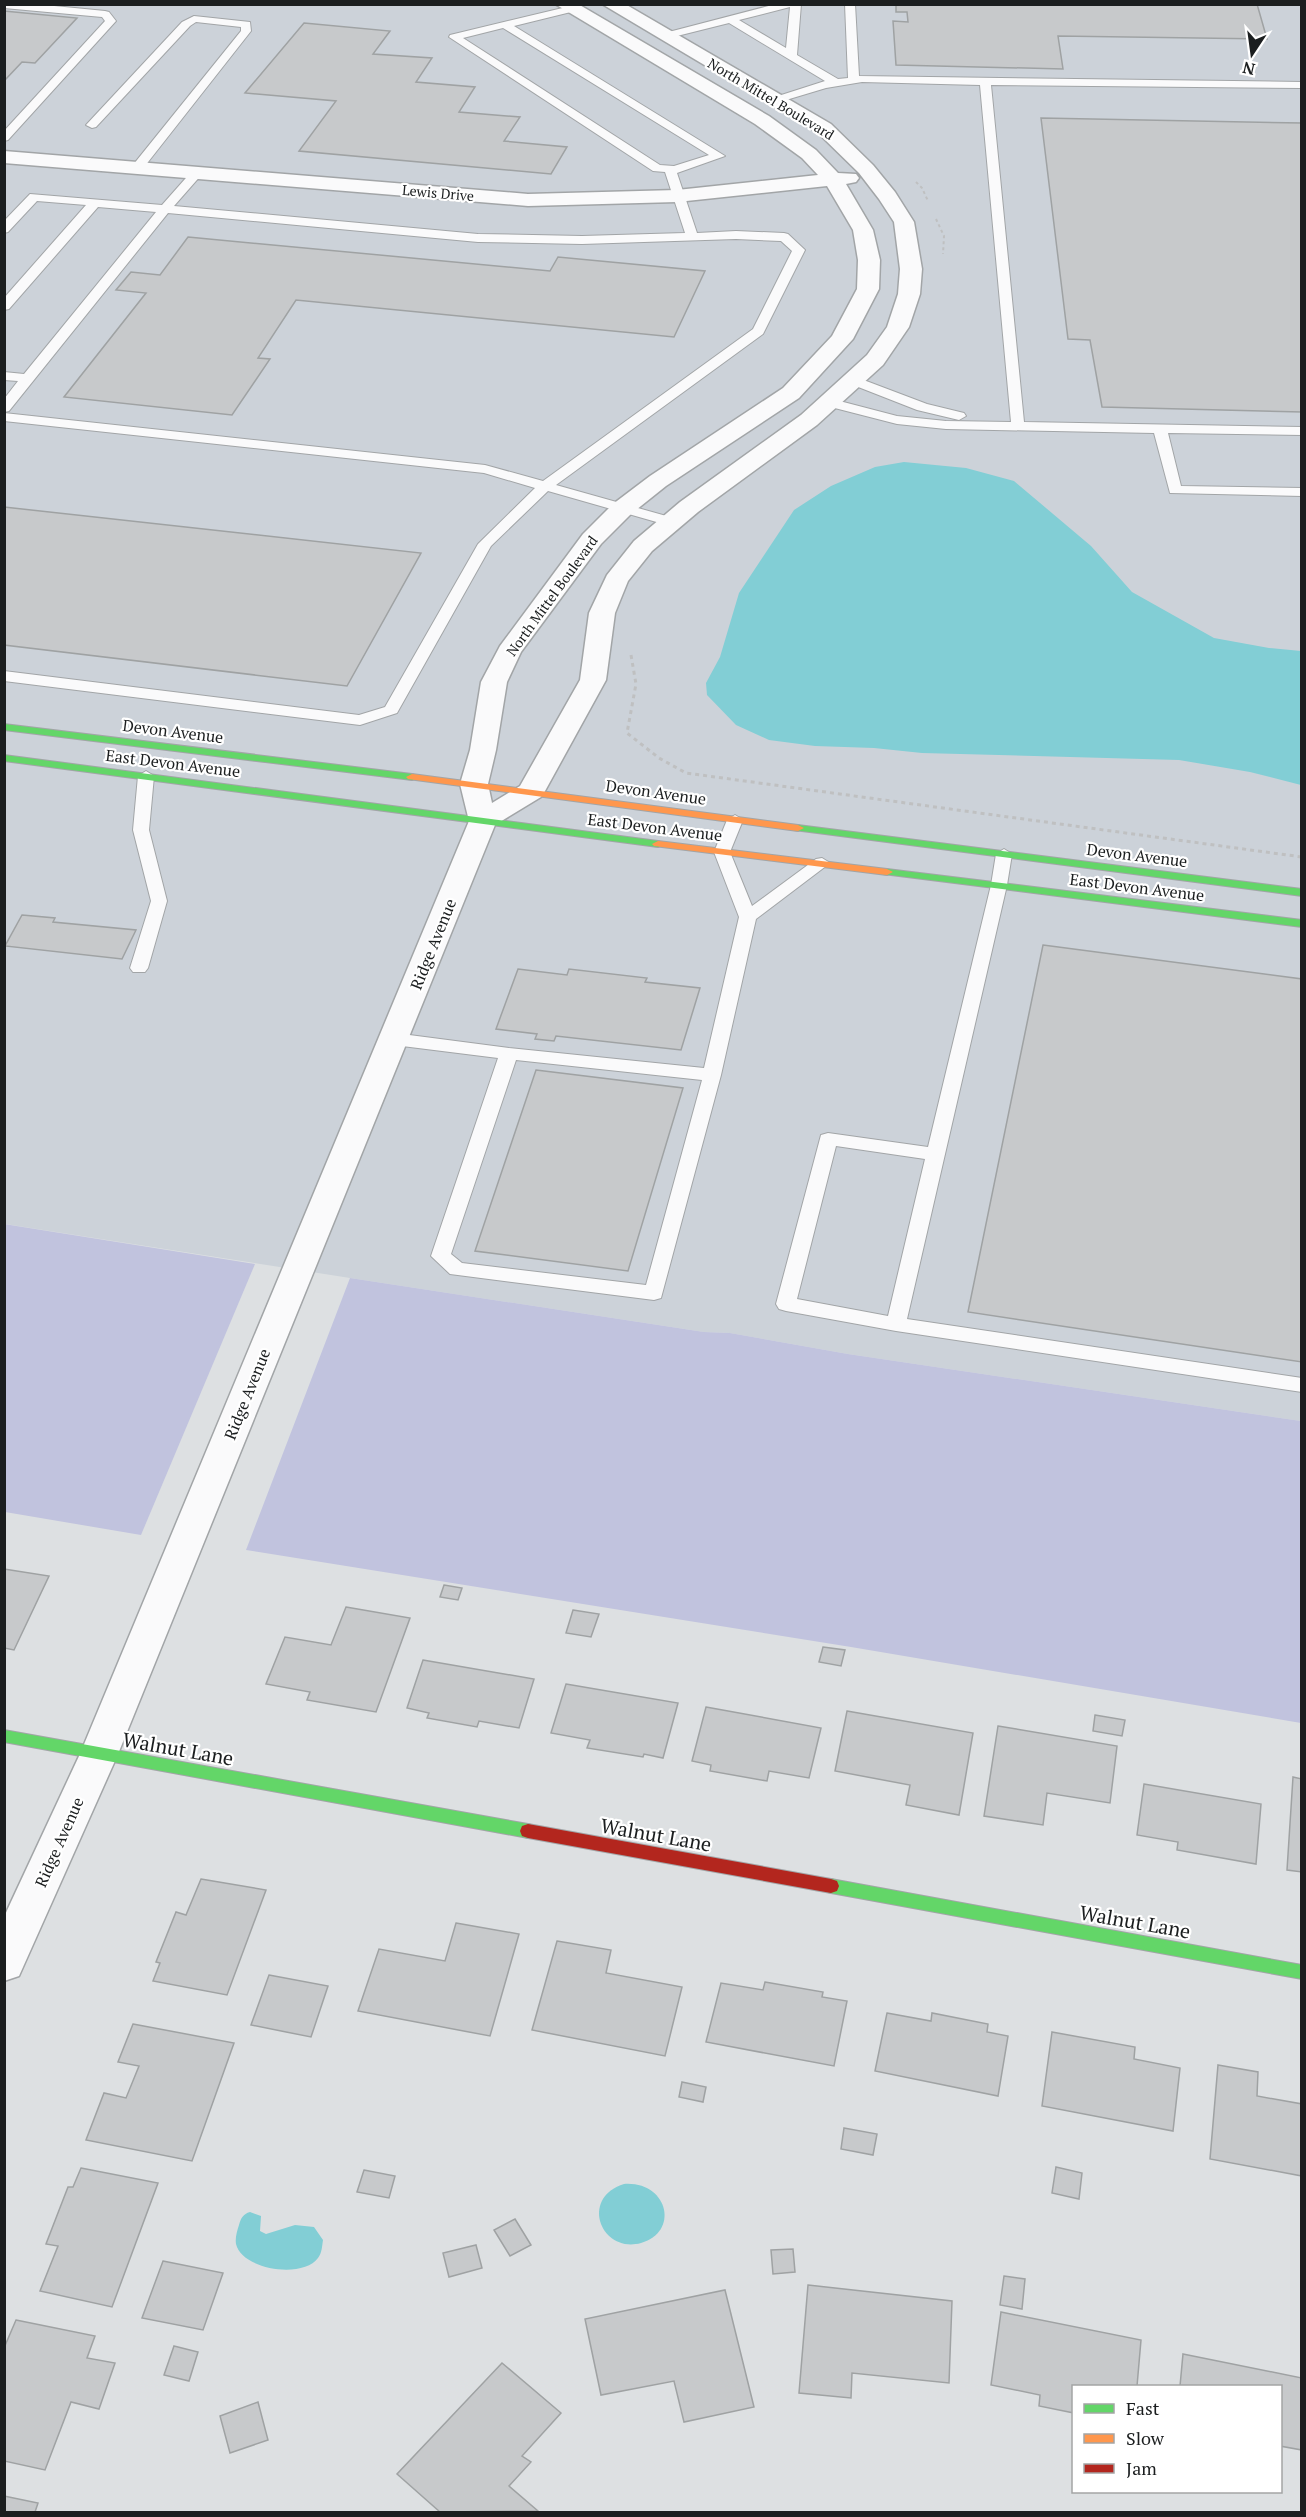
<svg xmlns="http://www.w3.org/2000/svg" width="1306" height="2517" viewBox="0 0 1306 2517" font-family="'PT Serif',serif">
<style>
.built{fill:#ccd2d9}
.green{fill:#c1c3de}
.water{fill:#82ced5}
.building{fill:#c7c9cb;stroke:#9fa2a3;stroke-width:1.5}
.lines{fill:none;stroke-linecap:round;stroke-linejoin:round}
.lane-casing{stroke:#a2a5a7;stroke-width:2}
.street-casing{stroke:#a2a5a7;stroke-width:3}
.fast-casing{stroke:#a2a5a7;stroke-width:2}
.slow-casing{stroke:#a2a5a7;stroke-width:2}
.jam-casing{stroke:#a2a5a7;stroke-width:2}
.path-far1{stroke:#bfc0c1;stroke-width:2;stroke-dasharray:3 3;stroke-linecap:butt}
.path{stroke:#bfc0c1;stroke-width:3;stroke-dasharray:4 4;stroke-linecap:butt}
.lane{fill:#fafafb;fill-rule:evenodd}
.street{fill:#fafafb;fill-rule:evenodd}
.fast{fill:#63d668;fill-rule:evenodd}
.slow{fill:#ff974d;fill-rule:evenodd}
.jam{fill:#b3261e;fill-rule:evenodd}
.labels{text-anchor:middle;stroke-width:4.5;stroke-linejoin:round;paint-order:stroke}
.far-street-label{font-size:14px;fill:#1b1e1f;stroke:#fff}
.street-label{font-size:16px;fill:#1b1e1f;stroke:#fff}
.near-street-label{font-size:20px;fill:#1b1e1f;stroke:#fff}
</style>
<rect width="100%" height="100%" fill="#dde0e2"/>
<path class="built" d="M4,5H1301V1421L848,1354L730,1333L704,1332L350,1278L5,1224Z"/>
<g class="green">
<path d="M4,1224L255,1264L141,1535L5,1512Z"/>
<path d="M350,1278L704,1332L730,1333L848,1354L1301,1421V1723L851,1647L246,1550Z"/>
</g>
<g class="water">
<path d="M904,462L966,468L1014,481L1091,546L1132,592L1214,638L1269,648L1301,651V785L1250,772L1179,760L922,753L874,748L815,746L769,740L736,725L707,695L706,683L720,657L739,593L794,510L831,486L875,467Z"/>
<path d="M624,2184C668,2181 680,2232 641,2243C601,2254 579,2198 624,2184Z"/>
<path d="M250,2212L261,2216L260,2231L266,2234L295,2225L314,2227L323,2240C322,2246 322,2253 318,2258C303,2279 242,2270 236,2244C235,2238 237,2231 239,2225C241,2218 243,2214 250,2212Z"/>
</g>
<g class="building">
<path d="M896,4H1257L1267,39L1058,36L1063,69L896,65L893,21L908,22L907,12H896Z"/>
<path d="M4,11L77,18L35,63L22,62L4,81Z"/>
<path d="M304,23L390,31L373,54L432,58L416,82L475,87L459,112L520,117L504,141L567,147L551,174L299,151L336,101L245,93Z"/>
<path d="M1041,118L1302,123V412L1102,407L1090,340L1068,339Z"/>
<path d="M188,237L550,271L558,257L705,271L674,337L296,300L258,358L270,359L232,415L64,397L146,293L116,290L131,272L160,275Z"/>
<path d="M4,507L421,553L347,686L4,645Z"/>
<path d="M22,915L55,918L53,922L136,930L122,959L5,946Z"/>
<path d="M1043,945L1302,979V1362L968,1312Z"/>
<path d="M518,969L567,975L569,969L647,978L645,982L700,988L681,1050L556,1036L554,1041L535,1039L537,1034L496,1029Z"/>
<path d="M536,1070L683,1088L628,1271L475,1251Z"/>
<path d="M4,1569L49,1576L14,1650L4,1648Z"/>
<path d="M444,1585L462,1588L458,1600L440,1597Z"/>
<path d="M346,1607L410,1618L376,1712L307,1700L310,1692L266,1684L285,1637L331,1645Z"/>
<path d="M573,1610L599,1614L591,1637L566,1633Z"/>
<path d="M823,1647L845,1650L841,1666L819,1662Z"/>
<path d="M423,1660L534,1679L519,1728L479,1721L477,1727L427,1718L429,1713L407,1708Z"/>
<path d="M566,1684L678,1703L663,1758L644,1754L643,1757L587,1748L590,1740L551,1733Z"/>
<path d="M706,1707L821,1728L809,1778L769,1771L767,1781L710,1771L711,1765L692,1761Z"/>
<path d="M847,1711L973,1733L959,1815L906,1805L910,1785L835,1771Z"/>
<path d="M1095,1715L1125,1720L1122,1736L1093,1731Z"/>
<path d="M998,1726L1117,1746L1110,1803L1047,1793L1043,1825L984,1816Z"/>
<path d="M1293,1777L1302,1779V1872L1287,1870Z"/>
<path d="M1144,1784L1261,1804L1256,1864L1177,1850L1178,1842L1137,1835Z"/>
<path d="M201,1879L266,1890L227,1995L153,1981L160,1963L156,1962L176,1912L186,1915Z"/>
<path d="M456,1923L519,1934L490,2036L358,2011L379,1949L445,1961Z"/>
<path d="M557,1941L611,1950L606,1973L682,1987L665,2056L532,2030Z"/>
<path d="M269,1975L328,1986L311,2037L251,2025Z"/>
<path d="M765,1982L823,1992L822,1997L847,2001L834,2066L706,2042L721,1983L763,1990Z"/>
<path d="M887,2013L931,2021L932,2013L988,2024L987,2032L1008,2036L998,2096L875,2071Z"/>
<path d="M133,2024L234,2043L192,2161L86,2140L104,2093L126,2098L139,2066L118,2062Z"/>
<path d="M1052,2032L1135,2047L1134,2059L1180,2068L1173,2131L1042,2106Z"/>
<path d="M1218,2065L1258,2072L1257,2096L1302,2104V2176L1210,2159Z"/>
<path d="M682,2082L706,2087L703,2102L679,2097Z"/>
<path d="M844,2128L877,2134L873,2155L841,2149Z"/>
<path d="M1056,2167L1082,2173L1079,2199L1052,2193Z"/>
<path d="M81,2168L158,2183L112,2307L40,2291L58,2246L46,2244L68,2187H73Z"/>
<path d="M364,2170L395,2176L389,2198L357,2192Z"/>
<path d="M515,2219L531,2245L510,2256L494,2230Z"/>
<path d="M476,2245L482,2268L449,2277L443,2253Z"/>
<path d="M793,2249L795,2272L773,2274L771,2250Z"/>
<path d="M163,2261L223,2273L203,2330L142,2318Z"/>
<path d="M1004,2276L1025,2279L1022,2309L1000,2305Z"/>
<path d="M808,2285L952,2301L949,2383L852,2373L851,2398L799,2393Z"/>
<path d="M725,2290L754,2407L684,2422L674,2381L601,2395L585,2319Z"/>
<path d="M1001,2312L1141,2340L1137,2386H1074V2413L1039,2406L1040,2395L991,2385Z"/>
<path d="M16,2320L95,2336L87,2358L115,2363L99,2409L71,2402L45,2470L4,2461V2348Z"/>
<path d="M174,2346L198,2352L189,2381L164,2375Z"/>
<path d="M1183,2354L1302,2378V2450L1280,2446V2386H1180Z"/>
<path d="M502,2363L561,2413L522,2456L531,2462L509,2486L538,2511L440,2512L397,2474Z"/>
<path d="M258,2402L268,2440L230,2453L220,2416Z"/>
<path d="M4,2496L38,2503L35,2512H4Z"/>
</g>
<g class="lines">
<g class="lane-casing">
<g id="lane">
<path d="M4,4H34L105,11L109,12L116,21L8,140L4,141V131L105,21L102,17L4,8Z"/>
<path d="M776,4H801L797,55L838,79L848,78L845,4H855L859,76L1302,82V88L991,85L1024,422L1302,427V435L1168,433L1181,486L1302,488V496L1170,493L1154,433L946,429L897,424L823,405L821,402L823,399L828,398L897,416L946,421L1011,422L980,85L862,82L826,88L776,103L770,100L772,98L825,81L729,23L665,39L660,36L661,34ZM790,7L786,48L739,20Z"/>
<path d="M571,6L575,7V11L514,26L725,156L677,173L697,233L736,231L784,233L788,234L805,250L763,334L556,485L677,519L679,522L677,525H667L548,491L491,546L397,713L360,725L4,681V671L359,715L385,707L478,544L535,488L484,473L4,421V413L485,465L543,481L753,329L792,251L781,241L736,239L582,244L478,242L168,213L9,411L4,412V399L18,381L4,380V372L24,374L156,212L98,207L9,309L4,310V298L86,205L37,201L8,232L4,233V221L30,194L162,205L193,170L197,169L203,173L174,206L478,234L582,236L685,233L665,172L653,171L449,37L450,35ZM503,28L709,155L674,166L660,165L463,38Z"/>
<path d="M194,16L250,22L251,31L141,171H133V165L241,31V27L196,22L190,26L96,127L92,128L86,125L182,22Z"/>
<path d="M853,376L927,404L964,413L966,416L959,420L917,410L848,383L846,380Z"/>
<path d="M146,771L154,776L149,830L167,901L148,968L145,972H133L130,968L151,901L133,830L138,776Z"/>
<path d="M735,815L743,820L730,852L752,906L816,859L822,858L830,863L756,919L721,1075L661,1298L654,1300L450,1274L431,1256L498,1058L394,1045L388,1043L385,1039L388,1035L394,1033L509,1048L704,1068L739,917L714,852L727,820ZM516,1060L702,1080L646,1285L462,1263L451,1254Z"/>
<path d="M1004,849L1012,854L1007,885L907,1319L1302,1378V1392L896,1331L786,1311L779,1309L776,1304L821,1135L828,1133L928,1147L991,885L996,854ZM836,1146L925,1159L888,1316L797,1299Z"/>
</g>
</g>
<g class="street-casing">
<path id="street" d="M555,4H578L769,116L816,150L838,173L856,174L859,178L856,182L846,184L873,230L880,260L879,289L853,339L799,398L666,486L631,514L601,544L521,652L507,682L496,750L488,784L492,803L520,786L580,680L589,613L607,575L634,541L680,502L801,415L867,355L887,327L898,294L900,269L894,222L879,199L859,173L817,132L602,4H625L831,124L873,165L895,192L914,222L922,269L920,294L909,327L883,365L817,425L698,512L652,551L628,581L615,613L606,680L545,791L541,797L495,825L118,1754L19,1976L4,1981V1917L80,1754L469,821L460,784L470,750L481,682L500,646L583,534L613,504L650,476L783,388L832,336L857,289L858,260L853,230L827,186L677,202L528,206L4,163V151L528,194L677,190L818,175L802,158L755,124Z"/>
</g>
<g class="fast-casing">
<g id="fast">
<path d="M4,724L412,774L418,777L412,780L4,730Z"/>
<path d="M4,755L658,841L664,844L658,847L4,761Z"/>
<path d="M798,825L1302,889V896L794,830L792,828Z"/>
<path d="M887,869L1302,920V927L883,874L881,872L883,870Z"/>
<path d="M4,1730L528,1824L534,1826L536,1831L534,1836L528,1838L4,1742Z"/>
<path d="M831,1879L1302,1965V1979L831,1893L825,1891L823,1886L825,1881Z"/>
</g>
</g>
<g class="slow-casing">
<g id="slow">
<path d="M412,774L798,825L804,828L798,831L408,779L406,777Z"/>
<path d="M658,841L887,869L893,872L887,875L654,846L652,844Z"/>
</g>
</g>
<g class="jam-casing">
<path id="jam" d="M528,1824L831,1879L837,1881L839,1886L837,1891L831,1893L528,1838L522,1836L520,1831L522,1826Z"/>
</g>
<g class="path-far1">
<path d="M916,182L922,188L928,201"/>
<path d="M936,219L944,236L943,254"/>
</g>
<path class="path" d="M631,655L636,684L627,733L659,758L686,773L1302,857"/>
<use href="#lane" class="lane"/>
<use href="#street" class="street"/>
<use href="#fast" class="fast"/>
<use href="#slow" class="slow"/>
<use href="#jam" class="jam"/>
</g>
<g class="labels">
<g class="far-street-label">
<text transform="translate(771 99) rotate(31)" y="5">North Mittel Boulevard</text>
<text transform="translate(438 193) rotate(5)" y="5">Lewis Drive</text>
<text transform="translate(552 596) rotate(-54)" y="5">North Mittel Boulevard</text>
</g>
<g class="street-label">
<text transform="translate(173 731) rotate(7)" y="6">Devon Avenue</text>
<text transform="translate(173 763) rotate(7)" y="6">East Devon Avenue</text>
<text transform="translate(656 792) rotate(8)" y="6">Devon Avenue</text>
<text transform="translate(655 827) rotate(7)" y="6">East Devon Avenue</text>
<text transform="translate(1137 855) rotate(7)" y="6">Devon Avenue</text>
<text transform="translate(1137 887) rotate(7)" y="6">East Devon Avenue</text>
<text transform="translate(433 944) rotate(-68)" y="6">Ridge Avenue</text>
<text transform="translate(247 1394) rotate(-68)" y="6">Ridge Avenue</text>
<text transform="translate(59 1842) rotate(-66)" y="6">Ridge Avenue</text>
</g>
<g class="near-street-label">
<text transform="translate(178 1749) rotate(10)" y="7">Walnut Lane</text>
<text transform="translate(656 1835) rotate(10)" y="7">Walnut Lane</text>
<text transform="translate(1135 1922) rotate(10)" y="7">Walnut Lane</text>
</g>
</g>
<rect width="1306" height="2517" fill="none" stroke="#1b1e1f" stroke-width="12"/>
<rect x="1072" y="2385" width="210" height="108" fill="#ffffff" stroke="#a4a5a5" stroke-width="1.5"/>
<rect x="1084" y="2404" width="30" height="9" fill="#63d668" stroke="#a4a5a5" stroke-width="1.5"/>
<text x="1126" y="2415" font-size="18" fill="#1b1e1f">Fast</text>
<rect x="1084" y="2434" width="30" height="9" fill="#ff974d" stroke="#a4a5a5" stroke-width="1.5"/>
<text x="1126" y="2445" font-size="18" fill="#1b1e1f">Slow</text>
<rect x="1084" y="2464" width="30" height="9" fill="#b3261e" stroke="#a4a5a5" stroke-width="1.5"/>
<text x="1126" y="2475" font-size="18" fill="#1b1e1f">Jam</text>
<g transform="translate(1252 54) rotate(193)" stroke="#ffffff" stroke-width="4.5" paint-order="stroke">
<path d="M0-4.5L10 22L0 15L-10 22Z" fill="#1b1e1f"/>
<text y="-9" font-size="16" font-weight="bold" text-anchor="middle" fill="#1b1e1f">N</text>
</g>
</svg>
